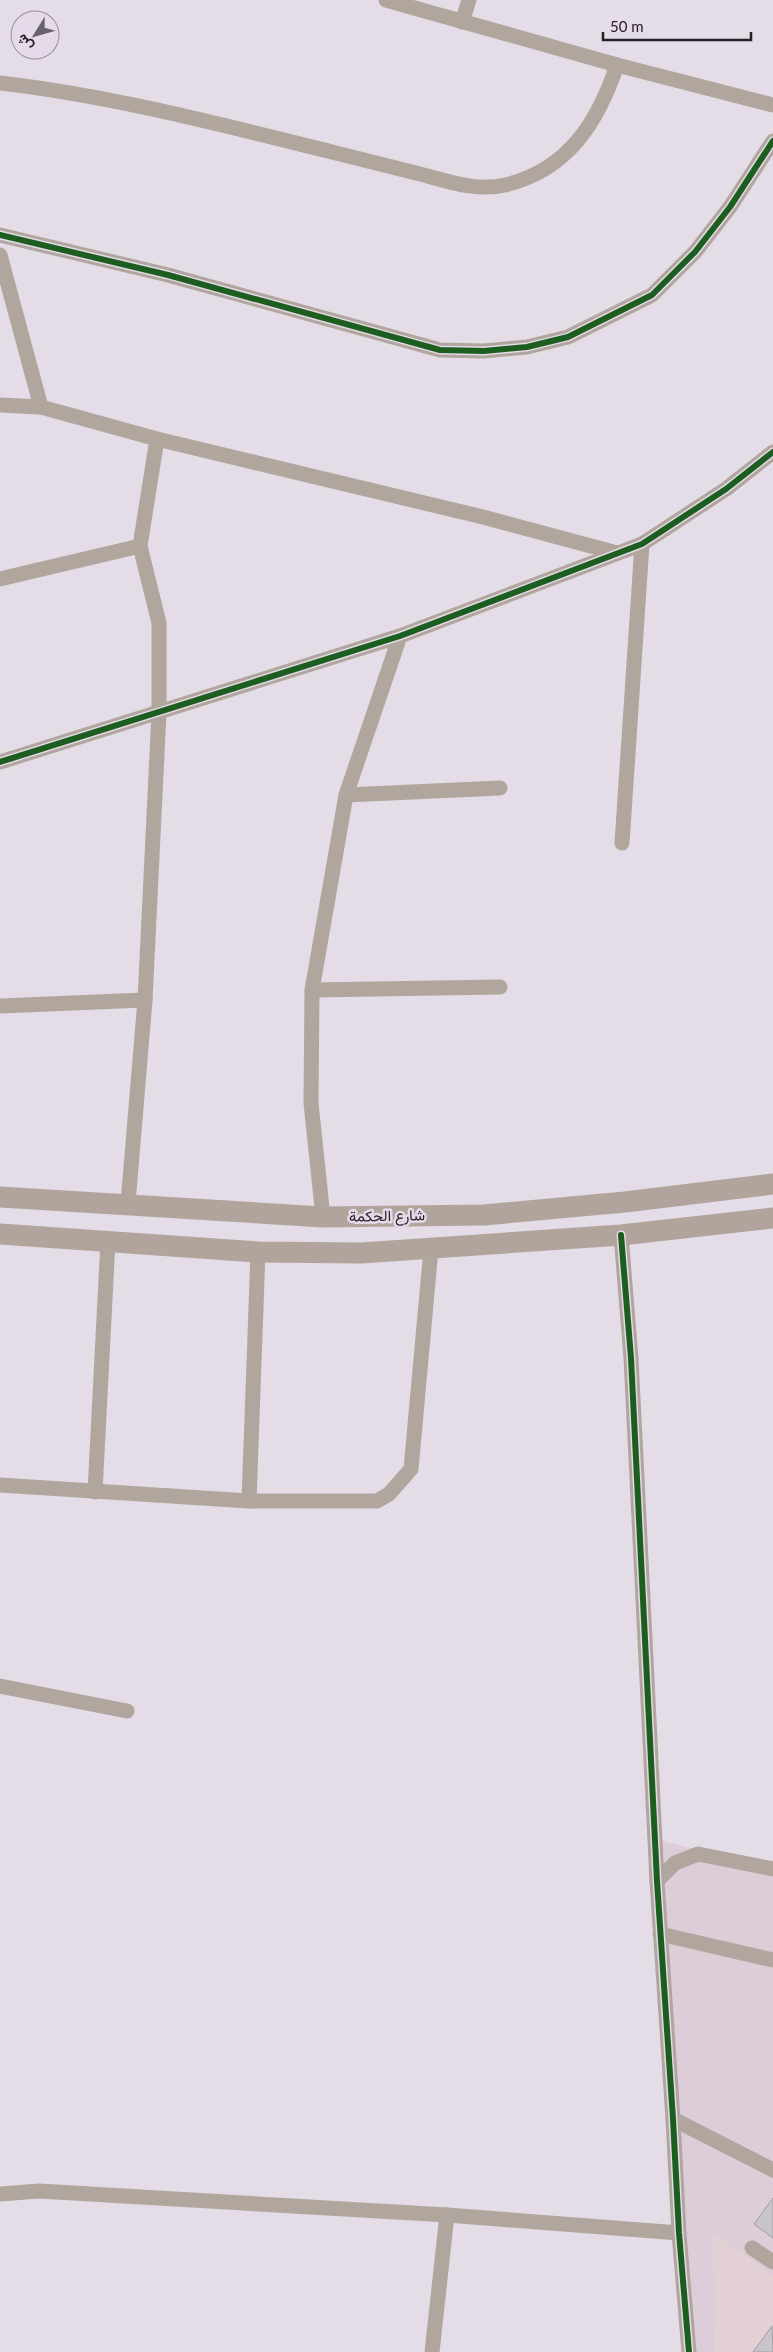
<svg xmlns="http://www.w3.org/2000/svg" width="773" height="2352" viewBox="0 0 773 2352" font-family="Lato,Vazirmatn,sans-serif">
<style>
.commercial{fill:#dccdd8}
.education{fill:#e2d0d5}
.building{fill:#c9c4cb;stroke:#a09ba2}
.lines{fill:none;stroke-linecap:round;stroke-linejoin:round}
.street{stroke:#b1a69d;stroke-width:15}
.secondary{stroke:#b0a49c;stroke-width:21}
.cycleway-casing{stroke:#e6d9e9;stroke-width:9}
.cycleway{stroke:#1b5e20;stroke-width:6}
.labels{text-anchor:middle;stroke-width:5;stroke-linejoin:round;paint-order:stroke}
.street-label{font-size:15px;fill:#252026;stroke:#e6d9e9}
</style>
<rect width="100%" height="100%" fill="#e4dce6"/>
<path class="commercial" d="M656,1839L773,1870V2352H696Z"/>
<path class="education" d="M713,2233L773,2275V2352H714Z"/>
<g class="building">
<path d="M773,2198V2238L754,2224Z"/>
<path d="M772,2326L773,2352H753Z"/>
</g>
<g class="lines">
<g class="street">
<path d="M386,0L617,65L773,105"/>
<path d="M462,22L469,0"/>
<path d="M0,83C112,96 223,125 332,152C360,159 388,166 416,173C445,180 474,192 505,185C568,170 598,122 617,65"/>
<path d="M0,235L168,275L440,350L484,351L527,347L568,337L652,295L695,252L730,207L773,141"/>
<path d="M0,255L41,407"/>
<path d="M0,405L41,407L157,439L483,517L617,553"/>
<path d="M0,579L140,546"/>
<path d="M0,762L400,636L642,544L726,489L773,452"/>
<path d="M346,795L500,788"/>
<path d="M622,843L642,544"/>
<path d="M312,990L500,987"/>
<path d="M0,1006L145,1000"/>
<path d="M128,1203L145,1000L159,713V623L140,546L157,439"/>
<path d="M323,1217L311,1103L312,990L346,795L400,636"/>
<path d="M621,1235L631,1358L657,1881L673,2119L679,2233L689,2352"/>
<path d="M0,1485L249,1501H377L389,1494L411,1469L431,1249"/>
<path d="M95,1492L108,1241"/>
<path d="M249,1501L258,1252"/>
<path d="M0,1686L127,1711"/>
<path d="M657,1881L675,1863L698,1854L773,1869"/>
<path d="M660,1934L773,1960"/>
<path d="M673,2119L773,2170"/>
<path d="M0,2194L39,2191L447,2215L679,2233"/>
<path d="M752,2248L773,2262"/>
<path d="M432,2352L447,2215"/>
</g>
<g class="secondary">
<path d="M0,1197L323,1217L484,1215L625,1202L773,1184"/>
<path d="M0,1234L258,1252L361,1253L621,1235L773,1218"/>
</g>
<g class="cycleway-casing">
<g id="cycleway">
<path d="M0,235L168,275L440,350L484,351L527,347L568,337L652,295L695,252L730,207L773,141"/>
<path d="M0,762L400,636L642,544L726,489L773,452"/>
<path d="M621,1235L631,1358L657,1881L673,2119L679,2233L689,2352"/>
</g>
</g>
<use href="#cycleway" class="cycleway"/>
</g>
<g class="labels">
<g class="street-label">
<text transform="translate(387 1216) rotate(-1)" y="5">شارع الحكمة</text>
</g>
</g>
<g transform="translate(35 35) rotate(233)"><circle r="24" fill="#e6d9e9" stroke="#998f9b"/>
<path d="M0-4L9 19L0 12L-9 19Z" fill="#686269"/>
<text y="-8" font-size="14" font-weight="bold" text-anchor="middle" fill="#252026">ش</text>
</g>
<path d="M603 32v8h148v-8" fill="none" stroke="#252026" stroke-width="2.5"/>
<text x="610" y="32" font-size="15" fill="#252026" stroke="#e6d9e9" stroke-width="4" paint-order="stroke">50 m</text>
</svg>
